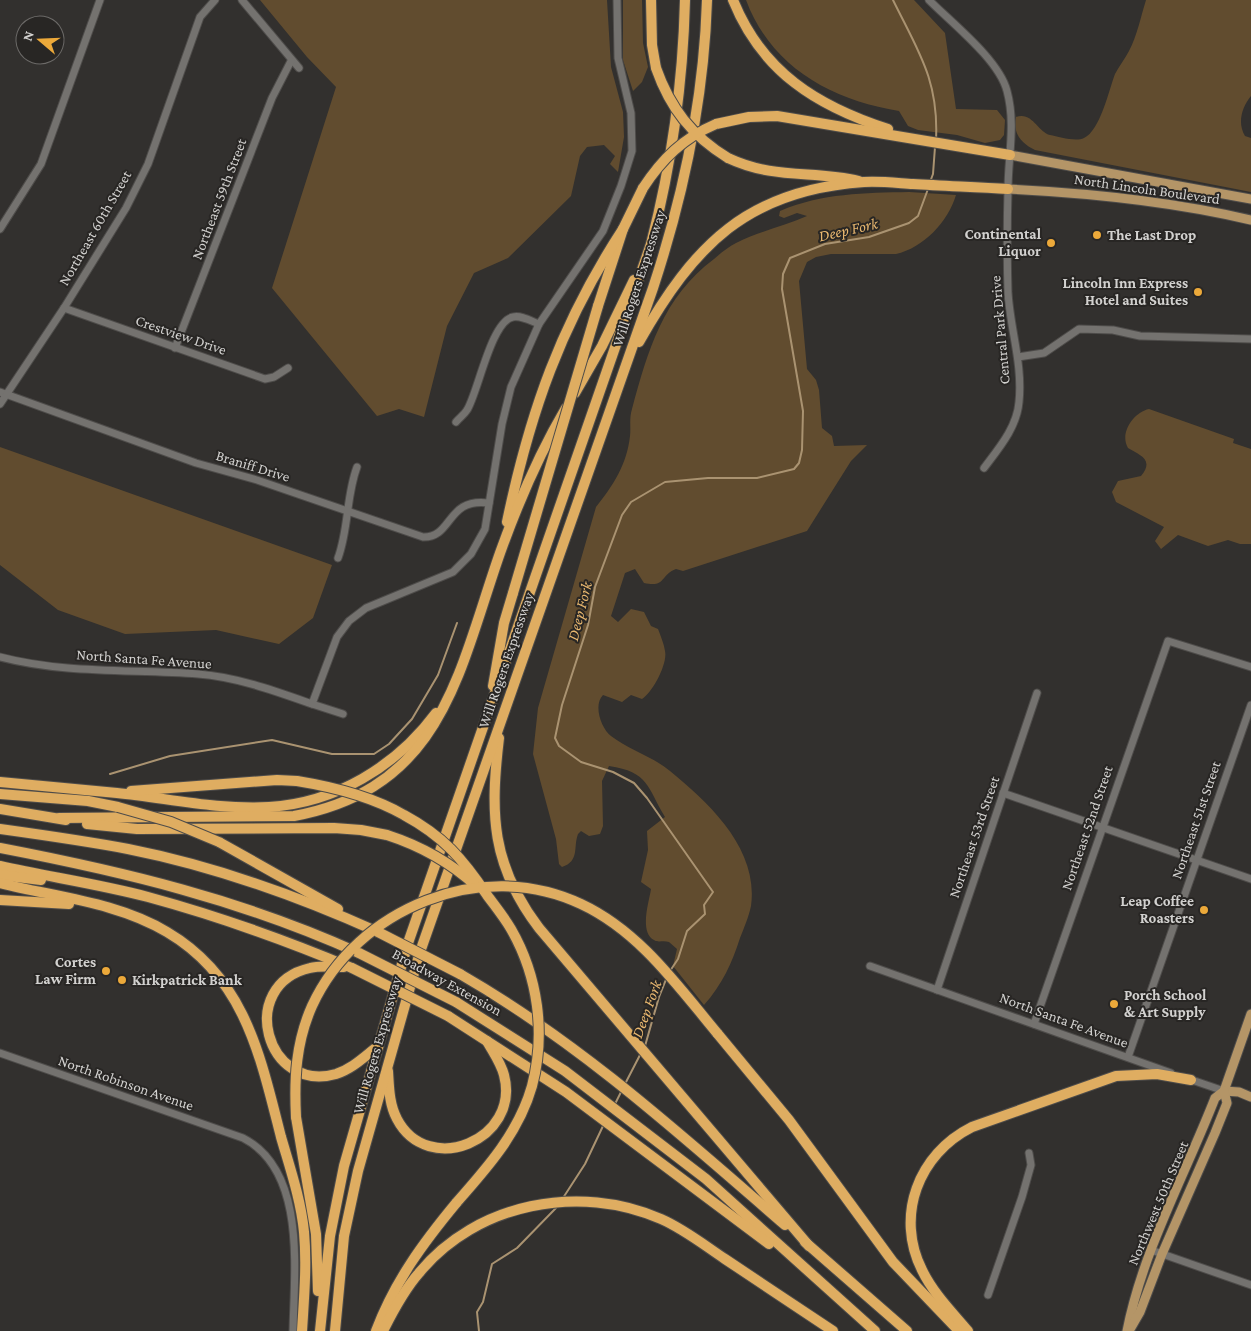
<svg xmlns="http://www.w3.org/2000/svg" width="1251" height="1331" viewBox="0 0 1251 1331" font-family="'Crimson Pro',serif">
<style>
.green{fill:#614c2f}
.lines{fill:none;stroke-linecap:round;stroke-linejoin:round}
.stream{stroke:#aa9371;stroke-width:2}
.minor-casing{stroke:#4e4c4a;stroke-width:9}
.major-casing{stroke:#4e4c4a;stroke-width:11}
.highway-casing{stroke:#4e4c4a;stroke-width:12}
.minor{stroke:#74726f;stroke-width:7}
.major{stroke:#b49567;stroke-width:9}
.highway{stroke:#dfad61;stroke-width:10}
.highway-bridge-casing{stroke:#4e4c4a;stroke-width:12;stroke-linecap:butt}
.highway-bridge{stroke:#dfad61;stroke-width:10}
.poi-dot{fill:#eca93a;stroke:#282624;stroke-width:2}
.labels{text-anchor:middle;stroke-width:4;stroke-linejoin:round;paint-order:stroke}
.street-label{font-size:15px;fill:#d2d1cf;stroke:#282624}
.poi-label{font-size:15px;font-weight:bold;fill:#d2d1cf;stroke:#282624;text-anchor:end}
.water-label{font-size:16px;font-style:italic;fill:#e8b76f;stroke:#282624}
</style>
<rect width="100%" height="100%" fill="#32302e"/>
<g class="green">
<path d="M260,0H607L611,67L623,112L624,137L618,172L610,164L615,156L604,145L587,147L580,156L571,196L508,258L474,273L447,326L424,417L399,409L377,416L272,288L336,87L307,57Z"/>
<path d="M623,0H642L643,43L648,67L642,82L633,91L623,60Z"/>
<path d="M746,0H914L945,33L956,109L997,110L1005,120L1004,135L1000,140L985,143L957,135L918,130L908,126L899,111C831,100 771,67 746,0Z"/>
<path d="M1146,0H1251V96C1242,107 1237,123 1245,136L1251,138V192L1035,150C1022,144 1012,133 1016,117C1032,111 1038,132 1050,135C1059,137 1076,142 1084,138C1100,131 1109,90 1115,74C1119,66 1125,59 1129,51C1137,36 1141,16 1146,0Z"/>
<path d="M909,192L956,195C948,222 923,248 896,254H831L816,257L807,262L799,281L807,369L816,380L819,390L822,428L832,436L834,446L867,445L851,461L807,531L683,571L676,569C660,575 666,588 644,583L635,569L625,573L611,616L618,622L631,609L644,612L651,626L658,629C661,637 664,644 665,651C668,664 652,693 642,699L631,695L622,702L603,695C593,705 601,728 611,736C629,750 652,756 670,771C709,803 759,849 751,906C749,916 744,928 740,938C732,963 722,985 704,1005L673,966L677,949L669,942C663,940 658,943 654,940C639,932 649,902 651,889L641,882L648,850L647,831L665,817C647,787 649,772 609,766L602,781L603,826L600,834L589,836L581,831L578,834C573,847 580,861 562,867L559,864L556,839L533,754L538,708L596,507C613,486 627,464 630,436C631,427 629,418 632,409C648,350 663,297 714,259C721,253 728,247 736,243C758,232 784,226 807,216L797,213L784,218L779,216L780,211C822,193 865,193 909,192Z"/>
<path d="M1149,409L1234,439L1233,443L1251,449V544H1240L1228,540L1208,546L1178,535L1161,549L1155,541L1164,527L1116,502L1112,492L1118,481L1141,476C1155,459 1139,455 1128,448C1119,433 1134,412 1149,409Z"/>
<path d="M0,447L332,565L313,618L279,644L216,630L125,634L58,610L0,565Z"/>
</g>
<g class="lines">
<g class="stream">
<path d="M893,0C918,51 939,80 936,140"/>
<path d="M930,182L933,174L935,147"/>
<path d="M110,774L170,756L272,740L332,754H374L389,744L412,719L438,675L457,623"/>
<path d="M670,971L678,959L687,931L705,914L704,905L713,892L647,798L634,783L613,772L581,762L559,746L555,738L562,705L588,625L595,587L622,515L631,502L665,482L708,478H757L794,469L799,463L802,450L803,411L782,289L783,274L790,258L825,244L869,237L909,223L918,216L928,189"/>
<path d="M645,1046L659,997L667,977"/>
<path d="M625,1084L641,1053"/>
<path d="M615,1104L622,1090"/>
<path d="M563,1198L585,1164L603,1126"/>
<path d="M479,1331L477,1312L483,1302L492,1264L517,1248L556,1208"/>
</g>
<g class="minor-casing">
<g id="minor">
<path d="M242,0L299,68"/>
<path d="M929,0C953,24 999,60 1007,91C1016,124 1008,157 1008,190C1007,224 1007,258 1008,292C1010,329 1023,364 1019,402C1017,427 999,448 984,468"/>
<path d="M0,229L41,164L100,0"/>
<path d="M64,308L265,379L274,377L288,368"/>
<path d="M175,348L272,98L291,61"/>
<path d="M1018,357L1044,353L1079,329L1113,330L1140,336L1251,339"/>
<path d="M0,392L196,463L257,480L423,537C453,538 446,497 489,503"/>
<path d="M0,404L64,308L126,208L148,164L200,17L215,0"/>
<path d="M456,422C459,418 464,415 467,410C478,393 491,321 513,317C521,315 531,321 539,324"/>
<path d="M338,558C349,528 346,496 357,467"/>
<path d="M0,657C65,674 132,669 198,674C237,677 275,691 312,704"/>
<path d="M343,714L312,704L337,637L349,621L366,608L453,572L471,554L485,529L502,424L511,387L539,324L603,231L621,186L632,151L631,113L618,58L617,0"/>
<path d="M1003,793L1251,879"/>
<path d="M870,966L1171,1073"/>
<path d="M937,990L1037,693"/>
<path d="M1034,1024L1168,641L1251,667"/>
<path d="M0,1053L243,1138C307,1171 294,1272 293,1331"/>
<path d="M1128,1057L1251,705"/>
<path d="M1189,1079L1224,1091"/>
<path d="M1151,1250L1251,1285"/>
<path d="M988,1295L1022,1197L1031,1165L1029,1153"/>
</g>
</g>
<g class="major-casing">
<g id="major">
<path d="M1010,155L1251,199"/>
<path d="M1008,189C1090,193 1171,201 1251,220"/>
<path d="M1224,1091L1239,1092L1251,1097"/>
<path d="M1127,1331C1143,1250 1185,1175 1215,1098L1224,1091L1251,1014"/>
<path d="M1129,1331L1140,1312L1162,1254L1215,1133L1227,1103L1224,1091"/>
</g>
</g>
<g class="highway-casing">
<g id="highway">
<path d="M651,0L652,45L656,68"/>
<path d="M733,0C762,72 817,106 888,129"/>
<path d="M716,124L749,117L777,116L1010,155"/>
<path d="M728,158C775,180 813,170 859,181"/>
<path d="M598,306L623,229L643,188"/>
<path d="M639,342C694,245 747,190 864,182C880,181 897,183 913,184C945,186 976,187 1008,189"/>
<path d="M575,393L602,346L634,280"/>
<path d="M507,522C530,412 561,324 623,229"/>
<path d="M493,686L504,623L513,593"/>
<path d="M499,738C490,814 491,865 539,928L809,1246"/>
<path d="M0,782C39,786 78,789 117,793C167,798 218,810 269,807C335,803 396,767 436,713"/>
<path d="M131,791L277,780L297,781"/>
<path d="M0,794L88,801L118,807"/>
<path d="M0,809L66,820"/>
<path d="M59,818L294,816C443,788 458,673 500,553C518,503 539,454 566,408"/>
<path d="M87,824L137,829L334,828L361,830L387,835"/>
<path d="M0,829C43,835 86,841 128,849C214,866 298,896 378,932"/>
<path d="M219,842L338,909"/>
<path d="M0,848C125,872 242,900 359,953"/>
<path d="M0,866C49,877 99,884 148,897C218,916 285,940 352,968"/>
<path d="M0,875L41,880"/>
<path d="M0,883C55,897 117,902 167,932C245,978 260,1055 281,1137C290,1168 301,1200 304,1232C307,1265 304,1298 302,1331"/>
<path d="M0,900L69,904"/>
<path d="M344,967C333,967 321,965 310,968C236,985 266,1094 336,1074C352,1069 364,1057 377,1047"/>
<path d="M460,974C580,1043 681,1135 785,1225"/>
<path d="M456,1002L565,1071L706,1179L875,1331"/>
<path d="M448,1016L566,1092L769,1244"/>
<path d="M717,1033L789,1120L893,1262L959,1331"/>
<path d="M388,1071C389,1087 389,1104 397,1119C428,1178 521,1140 504,1075C501,1063 493,1052 487,1041"/>
<path d="M296,1117L316,1234L318,1291"/>
<path d="M805,1242L907,1331"/>
<path d="M320,1331L330,1236L344,1166L408,943L651,244C672,163 683,83 685,0"/>
<path d="M335,1331L344,1236L358,1171L420,952L653,288C684,194 704,100 707,0"/>
<path d="M376,1331C395,1281 423,1243 457,1202"/>
<path d="M383,1331C393,1311 404,1290 419,1273C476,1203 580,1183 661,1219C684,1229 704,1245 725,1259C761,1283 797,1307 833,1331"/>
<path d="M968,1331C952,1312 933,1293 922,1270C895,1216 918,1154 972,1127L1116,1076L1157,1074L1191,1080"/>
</g>
</g>
<use href="#minor" class="minor"/>
<use href="#major" class="major"/>
<use href="#highway" class="highway"/>
<g class="highway-bridge-casing">
<g id="highway-bridge">
<path d="M656,68C670,108 692,136 728,158"/>
<path d="M643,188C662,159 683,138 716,124"/>
<path d="M513,593L598,306"/>
<path d="M297,781C334,787 371,796 404,815C443,836 463,859 487,895C495,906 504,917 511,929C538,976 546,1033 532,1086C519,1132 488,1167 457,1202"/>
<path d="M118,807L171,822L219,842"/>
<path d="M387,835C421,846 450,862 476,886"/>
<path d="M378,932L460,974"/>
<path d="M359,953L456,1002"/>
<path d="M352,968L448,1016"/>
<path d="M296,1117C294,1078 296,1042 312,1006C357,908 482,857 581,904C639,931 677,985 717,1033"/>
</g>
</g>
<use href="#highway-bridge" class="highway-bridge"/>
</g>
<g class="poi-dot">
<circle cx="1097" cy="235" r="5"/>
<circle cx="1051" cy="243" r="5"/>
<circle cx="1198" cy="292" r="5"/>
<circle cx="1204" cy="910" r="5"/>
<circle cx="106" cy="971" r="5"/>
<circle cx="122" cy="980" r="5"/>
<circle cx="1114" cy="1004" r="5"/>
</g>
<g class="labels">
<g class="street-label">
<text transform="translate(1147 189) rotate(8)" y="5">North Lincoln Boulevard</text>
<text transform="translate(219 199) rotate(-69)" y="5">Northeast 59th Street</text>
<text transform="translate(95 228) rotate(-60)" y="5">Northeast 60th Street</text>
<text transform="translate(639 278) rotate(-72)" y="5">Will Rogers Expressway</text>
<text transform="translate(1000 330) rotate(-95)" y="5">Central Park Drive</text>
<text transform="translate(181 335) rotate(19)" y="5">Crestview Drive</text>
<text transform="translate(253 466) rotate(17)" y="5">Braniff Drive</text>
<text transform="translate(144 659) rotate(4)" y="5">North Santa Fe Avenue</text>
<text transform="translate(506 660) rotate(-71)" y="5">Will Rogers Expressway</text>
<text transform="translate(1196 820) rotate(-71)" y="5">Northeast 51st Street</text>
<text transform="translate(1087 828) rotate(-71)" y="5">Northeast 52nd Street</text>
<text transform="translate(974 837) rotate(-71)" y="5">Northeast 53rd Street</text>
<text transform="translate(447 982) rotate(29)" y="5">Broadway Extension</text>
<text transform="translate(1064 1020) rotate(20)" y="5">North Santa Fe Avenue</text>
<text transform="translate(377 1045) rotate(-74)" y="5">Will Rogers Expressway</text>
<text transform="translate(126 1083) rotate(19)" y="5">North Robinson Avenue</text>
<text transform="translate(1158 1203) rotate(-67)" y="5">Northwest 50th Street</text>
</g>
<g class="poi-label">
<text x="1041" y="239">Continental<tspan x="1041" dy="17">Liquor</tspan></text>
<text x="1107" y="240" text-anchor="start">The Last Drop</text>
<text x="1188" y="288">Lincoln Inn Express<tspan x="1188" dy="17">Hotel and Suites</tspan></text>
<text x="1194" y="906">Leap Coffee<tspan x="1194" dy="17">Roasters</tspan></text>
<text x="96" y="967">Cortes<tspan x="96" dy="17">Law Firm</tspan></text>
<text x="132" y="985" text-anchor="start">Kirkpatrick Bank</text>
<text x="1124" y="1000" text-anchor="start">Porch School<tspan x="1124" dy="17">&amp; Art Supply</tspan></text>
</g>
<g class="water-label">
<text transform="translate(848 229) rotate(-13)" y="6">Deep Fork</text>
<text transform="translate(579 611) rotate(-76)" y="6">Deep Fork</text>
<text transform="translate(646 1009) rotate(-70)" y="6">Deep Fork</text>
</g>
</g>
<g transform="translate(40 40) rotate(289)"><circle r="24" fill="#282624" stroke="#6c6a68"/>
<path d="M0-4L9 19L0 12L-9 19Z" fill="#eca93a"/>
<text y="-8" font-size="14" font-weight="bold" text-anchor="middle" fill="#d2d1cf">N</text>
</g>
</svg>
